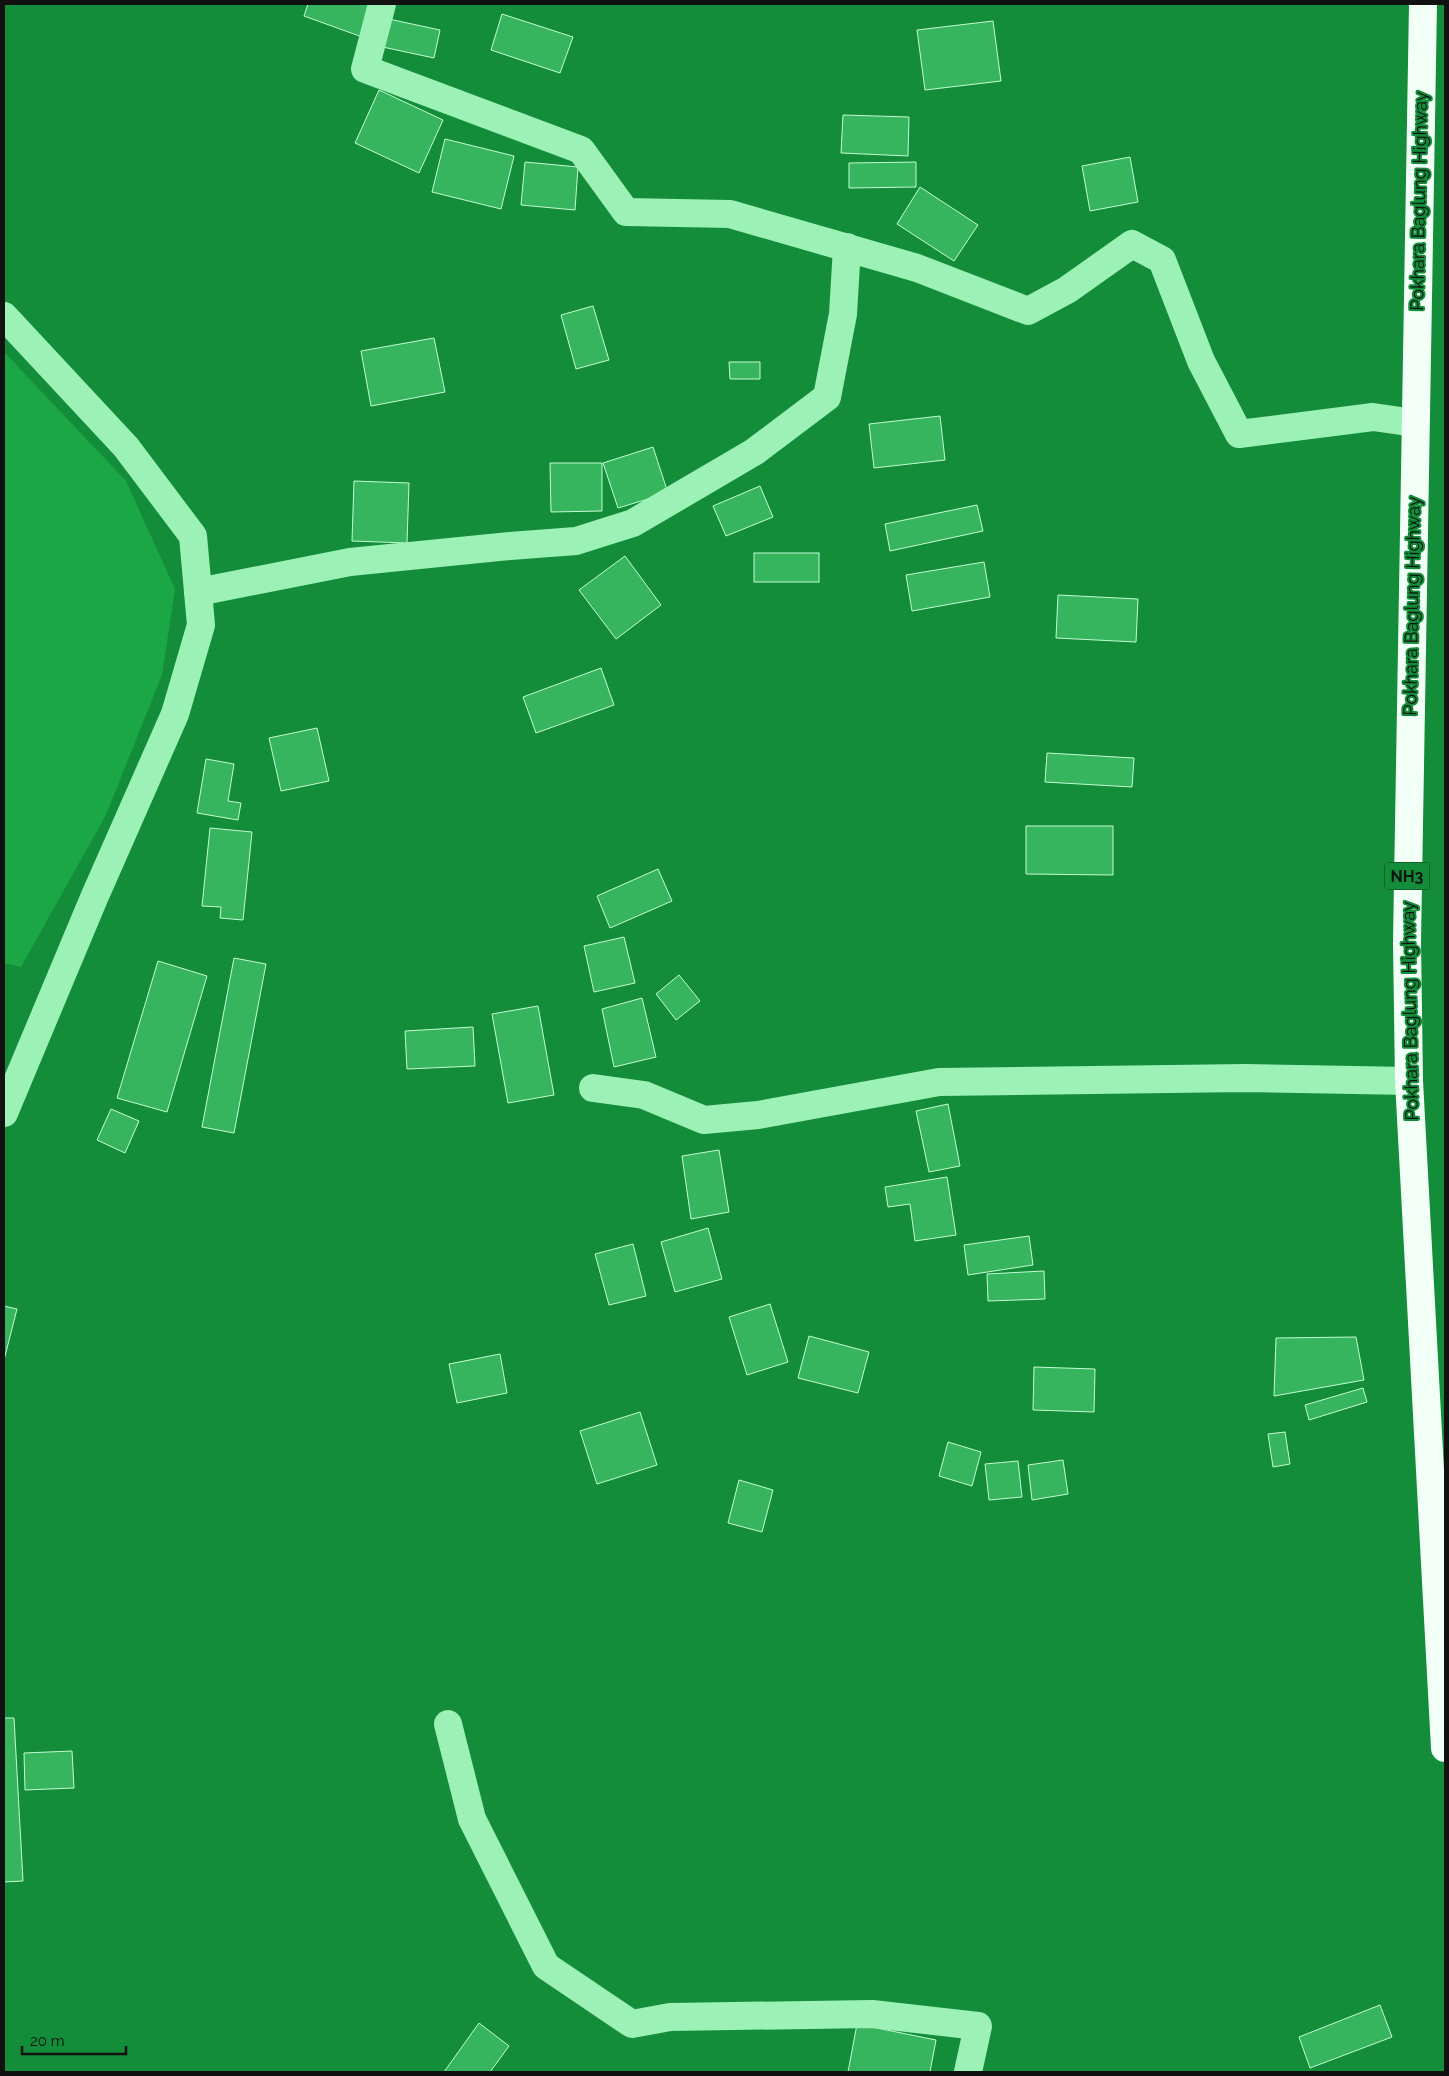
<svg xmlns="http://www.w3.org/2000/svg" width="1449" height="2076" viewBox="0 0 1449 2076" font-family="Raleway,sans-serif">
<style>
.green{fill:#1ba746}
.building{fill:#37b45e;stroke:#c3fcd4}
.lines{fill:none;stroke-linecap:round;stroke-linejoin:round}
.minor{stroke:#9cf1b6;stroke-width:28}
.trunk{stroke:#f2fff7;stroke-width:28}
.labels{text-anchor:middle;stroke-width:4;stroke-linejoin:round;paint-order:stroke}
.shield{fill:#138d3a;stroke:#12361d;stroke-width:1}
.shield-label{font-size:16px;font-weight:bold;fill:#111}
.street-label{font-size:18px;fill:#111;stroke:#138d3a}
</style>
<rect width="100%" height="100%" fill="#138d3a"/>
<path class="green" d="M4,352L126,481L175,589L162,675L106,815L21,967L4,963Z"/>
<g class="building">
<path d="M308,4H377L365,38L304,16Z"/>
<path d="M502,14L573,37L560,73L491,50Z"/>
<path d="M384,18L440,30L434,58L378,46Z"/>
<path d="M993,21L1001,81L925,90L917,30Z"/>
<path d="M379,90L443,120L419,173L355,143Z"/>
<path d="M843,115L909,117L908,156L841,153Z"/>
<path d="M445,139L514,156L501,209L432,192Z"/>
<path d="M1130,157L1138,202L1090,211L1082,166Z"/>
<path d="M525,162L578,167L575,210L521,205Z"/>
<path d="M916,162V187L849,188V163Z"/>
<path d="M920,187L978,225L954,261L897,224Z"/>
<path d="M593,306L609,360L576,369L561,315Z"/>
<path d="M434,338L445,392L371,406L361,351Z"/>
<path d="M729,362H760V379H730Z"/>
<path d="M940,416L945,460L874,468L869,424Z"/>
<path d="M653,447L668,493L618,508L603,463Z"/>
<path d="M550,463H602V511L551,512Z"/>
<path d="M354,481L409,483L407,543L352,541Z"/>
<path d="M760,486L773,517L726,536L713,506Z"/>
<path d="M977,505L983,531L890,551L885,524Z"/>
<rect x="754" y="553" width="65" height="29"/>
<path d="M625,556L661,605L616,639L579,590Z"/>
<path d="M984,562L990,597L912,611L906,575Z"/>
<path d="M1058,595L1138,599L1136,642L1056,638Z"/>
<path d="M601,668L614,705L536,733L523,697Z"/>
<path d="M317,728L329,781L281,791L269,738Z"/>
<path d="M1047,753L1134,758L1132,787L1045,782Z"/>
<path d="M206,759L234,764L228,801L241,803L238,820L197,813Z"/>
<path d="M1026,826H1113V875L1026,874Z"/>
<path d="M210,828L252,832L243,920L220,918L221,907L202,906Z"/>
<path d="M658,869L672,901L610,928L597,896Z"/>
<path d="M624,937L635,983L594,992L584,946Z"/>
<path d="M234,958L266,964L234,1133L202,1127Z"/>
<path d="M158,961L207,976L167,1112L117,1098Z"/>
<path d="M679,975L700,1001L676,1020L656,994Z"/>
<path d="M642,998L656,1057L614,1067L602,1009Z"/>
<path d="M538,1006L554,1095L508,1103L492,1014Z"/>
<path d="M473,1027L475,1066L407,1069L405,1031Z"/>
<path d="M948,1104L960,1166L929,1172L916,1111Z"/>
<path d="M111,1109L139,1121L125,1153L97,1140Z"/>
<path d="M719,1150L729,1212L691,1219L682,1156Z"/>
<path d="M947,1177L956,1235L915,1241L910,1204L888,1207L885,1187Z"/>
<path d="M708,1228L722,1279L675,1292L661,1242Z"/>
<path d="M1029,1236L1033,1265L968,1275L964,1245Z"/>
<path d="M633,1244L646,1296L609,1305L595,1254Z"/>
<path d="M1044,1271L1045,1299L988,1301L987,1274Z"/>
<path d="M770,1304L788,1362L747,1375L729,1317Z"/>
<path d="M4,1306L17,1309L4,1360Z"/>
<path d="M809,1336L869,1352L858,1393L798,1378Z"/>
<path d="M1356,1337L1364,1380L1274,1396L1276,1338Z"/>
<path d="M500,1354L507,1393L457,1403L449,1364Z"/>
<path d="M1034,1367L1095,1369L1094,1412L1033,1410Z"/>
<path d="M1363,1388L1367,1402L1309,1420L1305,1405Z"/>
<path d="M640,1412L657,1465L597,1484L580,1431Z"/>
<path d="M1285,1432L1290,1464L1273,1467L1268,1434Z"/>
<path d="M948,1442L981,1452L972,1486L939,1476Z"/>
<path d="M1063,1460L1068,1494L1032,1500L1028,1465Z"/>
<path d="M1018,1461L1022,1497L989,1500L985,1464Z"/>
<path d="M739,1480L773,1490L762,1532L728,1523Z"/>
<path d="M4,1718H14L23,1881L4,1882Z"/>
<path d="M72,1751L74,1788L25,1790L24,1753Z"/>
<path d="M1380,2005L1392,2037L1310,2068L1299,2037Z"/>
<path d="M479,2023L509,2046L490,2072H444Z"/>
<path d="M857,2024L936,2040L930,2072H848Z"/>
</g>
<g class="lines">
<g class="minor">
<path d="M382,4L365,69L581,150L626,212L730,214L917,268L1028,311L1067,290L1132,244L1162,260L1201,361L1239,434L1373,417L1415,423"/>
<path d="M4,316L126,447L193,536L201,625L175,714L94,898L4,1113"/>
<path d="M198,592L350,562L510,546L576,541L633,523L754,452L827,397L843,314L847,247"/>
<path d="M593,1088L644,1095L704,1120L758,1115L939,1082L1246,1078L1409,1081"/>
<path d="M448,1724L472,1819L546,1966L632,2024L670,2017L872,2014L978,2026L968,2072"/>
</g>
<path class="trunk" d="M1423,4L1407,942L1409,1081L1445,1748"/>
</g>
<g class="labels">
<rect class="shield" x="1384.5" y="862.5" width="45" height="27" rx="4"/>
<g class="shield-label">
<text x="1407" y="882">NH3</text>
</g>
<g class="street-label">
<text transform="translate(1419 201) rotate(-89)" y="6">Pokhara Baglung Highway</text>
<text transform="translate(1412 606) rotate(-89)" y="6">Pokhara Baglung Highway</text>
<text transform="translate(1410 1011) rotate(-91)" y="6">Pokhara Baglung Highway</text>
</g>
</g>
<rect width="1449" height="2076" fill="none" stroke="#111111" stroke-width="10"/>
<path d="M22 2046v8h104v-8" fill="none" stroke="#111111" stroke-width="2.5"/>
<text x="30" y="2046" font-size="15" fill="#111111" stroke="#138d3a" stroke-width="4" paint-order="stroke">20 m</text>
</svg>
